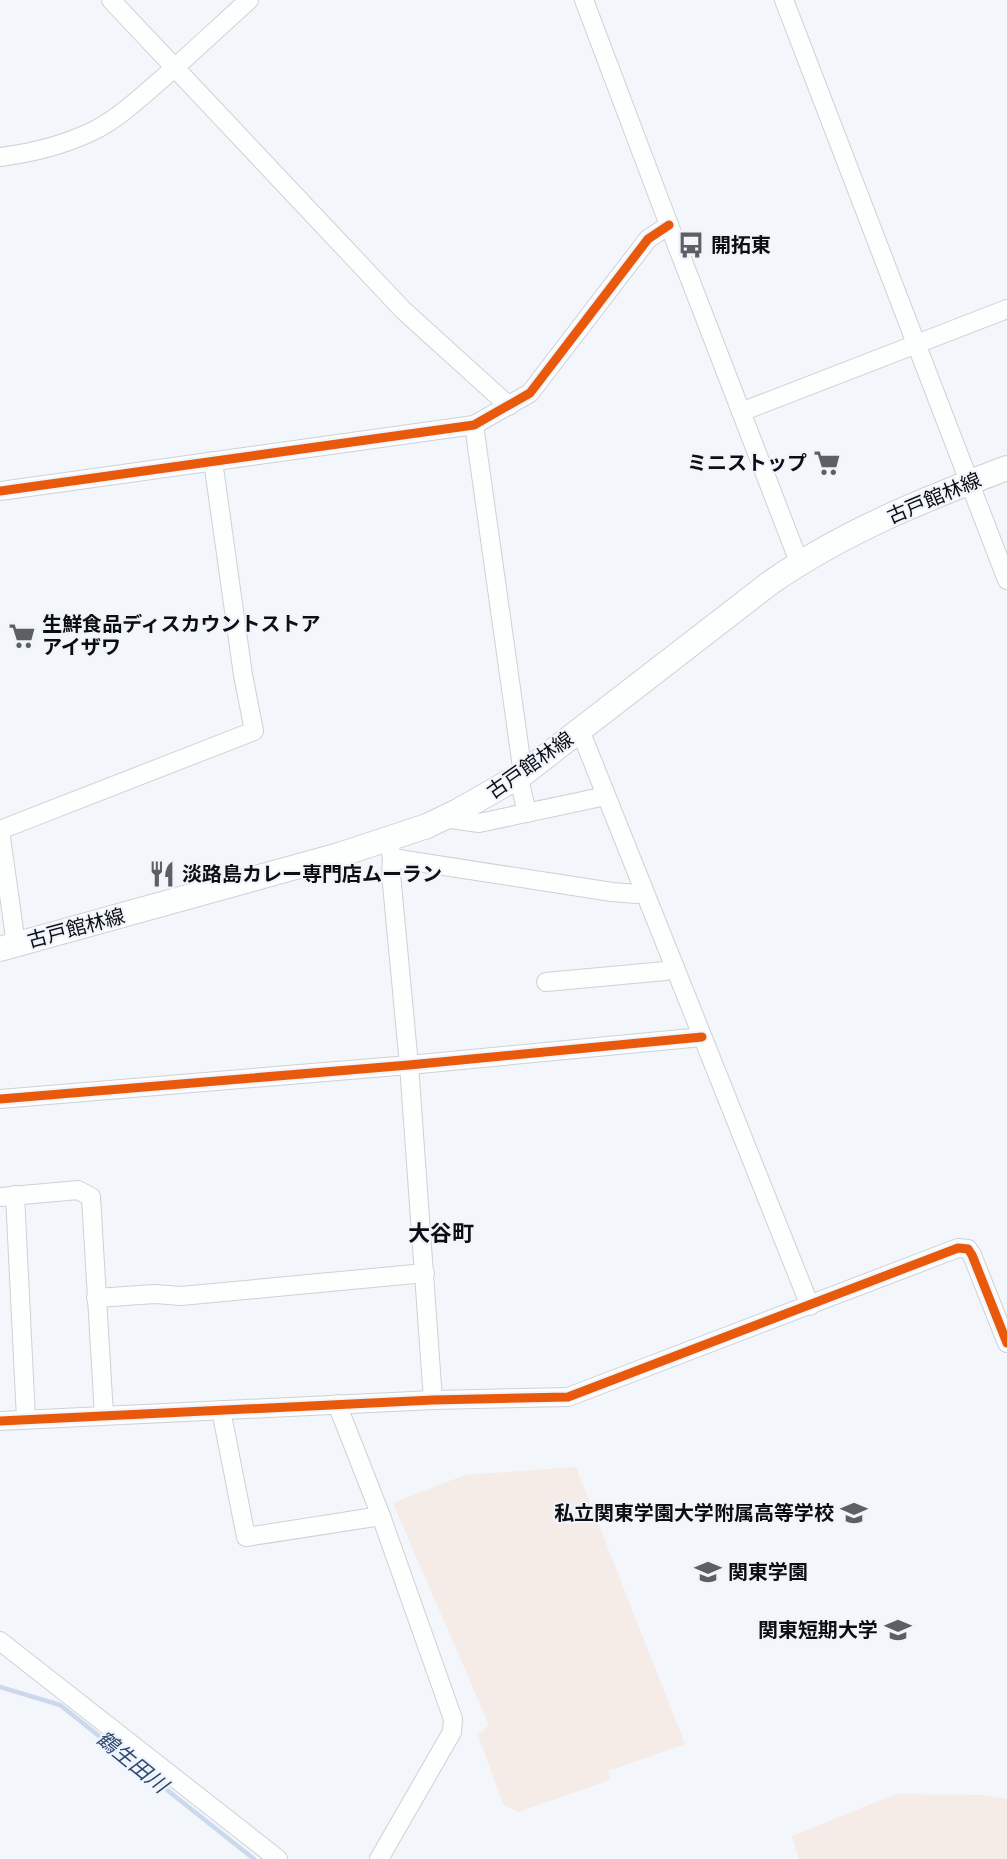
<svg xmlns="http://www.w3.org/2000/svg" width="1007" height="1859" viewBox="0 0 1007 1859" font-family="'Varela Round','Noto Sans JP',sans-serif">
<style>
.green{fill:#f5ebe7}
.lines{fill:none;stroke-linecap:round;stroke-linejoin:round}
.stream{stroke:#ccd9ed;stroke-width:4.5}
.minor-casing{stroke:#ced1d5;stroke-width:20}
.major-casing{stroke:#ced1d5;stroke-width:26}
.minor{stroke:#fdfefe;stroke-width:18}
.major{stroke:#fdfefe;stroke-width:24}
.cycleway-casing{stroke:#f0f5fd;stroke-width:13}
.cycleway{stroke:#e8590c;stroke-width:9}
.labels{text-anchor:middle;stroke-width:4.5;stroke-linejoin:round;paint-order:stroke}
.poi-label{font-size:20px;font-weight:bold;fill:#0c0e11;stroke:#f0f5fd;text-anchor:start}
.street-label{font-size:20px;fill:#0c0e11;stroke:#f0f5fd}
.water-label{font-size:21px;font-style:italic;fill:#30496e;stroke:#f0f5fd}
.quarter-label{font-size:22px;font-weight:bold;fill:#0c0e11;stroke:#f0f5fd}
</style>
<rect width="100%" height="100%" fill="#f3f6fa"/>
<g class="green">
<path d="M576,1467L685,1744L608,1771L610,1778L607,1781L518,1812L503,1804L478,1735L489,1725L393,1503L465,1475Z"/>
<path d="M896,1794L983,1795L1007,1799V1859H799L792,1836Z"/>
</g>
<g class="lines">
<path class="stream" d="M0,1687L60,1705L254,1859"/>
<g class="minor-casing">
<g id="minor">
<path d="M111,0L403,310L509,406"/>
<path d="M584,0L669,225L799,562"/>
<path d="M784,0L1007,580"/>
<path d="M0,157C32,153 64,145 93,131C119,118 141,97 163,78C192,53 220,26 249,0"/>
<path d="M741,412L1007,309"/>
<path d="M474,425L523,774L520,783L527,813"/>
<path d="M0,491L474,425L530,393L648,239L669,225"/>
<path d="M580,730L810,1306"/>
<path d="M444,818L479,823L606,796"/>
<path d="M0,830L254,731L243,675L213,461"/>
<path d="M0,830L16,945"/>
<path d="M390,848L392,858L612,892L637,894L644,891"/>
<path d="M392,858L391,874L409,1065L433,1400"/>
<path d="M546,982L665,971L675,967"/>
<path d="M0,1099L409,1065L702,1037"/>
<path d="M15,1195L26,1419"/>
<path d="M0,1197L78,1190L91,1197L104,1415"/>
<path d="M96,1298L155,1294L181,1296L425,1273"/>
<path d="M337,1404L381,1516L453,1719L452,1732L379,1859"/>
<path d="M221,1410L246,1537L381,1516"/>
<path d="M0,1421L433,1400L568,1397L958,1248L968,1249L972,1255L1007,1343"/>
<path d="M0,1641L278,1859"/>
</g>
</g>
<g class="major-casing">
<path id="major" d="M0,949L339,855L427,826L458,811L523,774L770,583C843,532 925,499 1007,468"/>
</g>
<use href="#minor" class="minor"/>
<use href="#major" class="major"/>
<g class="cycleway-casing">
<g id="cycleway">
<path d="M0,491L474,425L530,393L648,239L669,225"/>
<path d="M0,1099L409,1065L702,1037"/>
<path d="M0,1421L433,1400L568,1397L958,1248L968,1249L972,1255L1007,1343"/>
</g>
</g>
<use href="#cycleway" class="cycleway"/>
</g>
<defs>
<g id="bus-bare" transform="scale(2.07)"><path d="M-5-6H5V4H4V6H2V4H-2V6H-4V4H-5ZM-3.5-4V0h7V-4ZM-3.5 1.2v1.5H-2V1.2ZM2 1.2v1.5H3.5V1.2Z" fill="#5d5f63" stroke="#f0f5fd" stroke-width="2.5" paint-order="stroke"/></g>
<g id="supermarket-bare" transform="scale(2.07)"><path d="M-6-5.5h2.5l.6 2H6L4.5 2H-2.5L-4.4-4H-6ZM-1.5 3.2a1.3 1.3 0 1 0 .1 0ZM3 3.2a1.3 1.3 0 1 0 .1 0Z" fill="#5d5f63" stroke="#f0f5fd" stroke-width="2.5" paint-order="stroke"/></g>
<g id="restaurant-bare" transform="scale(2.07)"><path d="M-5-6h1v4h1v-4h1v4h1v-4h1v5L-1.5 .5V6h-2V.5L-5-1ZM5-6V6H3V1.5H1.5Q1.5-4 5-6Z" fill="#5d5f63" stroke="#f0f5fd" stroke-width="2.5" paint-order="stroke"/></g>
<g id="school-bare" transform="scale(2.07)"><path d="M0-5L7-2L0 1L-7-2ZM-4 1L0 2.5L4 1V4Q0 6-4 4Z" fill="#5d5f63" stroke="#f0f5fd" stroke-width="2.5" paint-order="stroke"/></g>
<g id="university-bare" transform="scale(2.07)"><path d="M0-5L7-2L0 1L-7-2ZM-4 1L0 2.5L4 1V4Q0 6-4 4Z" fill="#5d5f63" stroke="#f0f5fd" stroke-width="2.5" paint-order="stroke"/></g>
</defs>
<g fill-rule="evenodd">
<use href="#bus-bare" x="691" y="245"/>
<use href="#supermarket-bare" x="827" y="463"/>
<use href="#supermarket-bare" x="22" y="636"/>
<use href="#restaurant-bare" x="162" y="874"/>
<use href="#school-bare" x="854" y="1513"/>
<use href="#school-bare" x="708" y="1572"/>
<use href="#university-bare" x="898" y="1630"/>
</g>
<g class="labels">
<g class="poi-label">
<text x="711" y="252">開拓東</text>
<text x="807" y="470" text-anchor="end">ミニストップ</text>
<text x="42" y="631">生鮮食品ディスカウントストア<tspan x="42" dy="23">アイザワ</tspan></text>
<text x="182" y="881">淡路島カレー専門店ムーラン</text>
<text x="834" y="1520" text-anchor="end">私立関東学園大学附属高等学校</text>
<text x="728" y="1579">関東学園</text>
<text x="878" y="1637" text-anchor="end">関東短期大学</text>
</g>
<g class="street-label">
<text transform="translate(934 498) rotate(-23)" y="7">古戸館林線</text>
<text transform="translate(530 765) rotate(-35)" y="7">古戸館林線</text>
<text transform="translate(76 928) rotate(-15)" y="7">古戸館林線</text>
</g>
<g class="water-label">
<text transform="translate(132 1762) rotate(39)" y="7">鶴生田川</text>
</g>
<g class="quarter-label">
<text x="441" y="1241">大谷町</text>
</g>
</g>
</svg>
